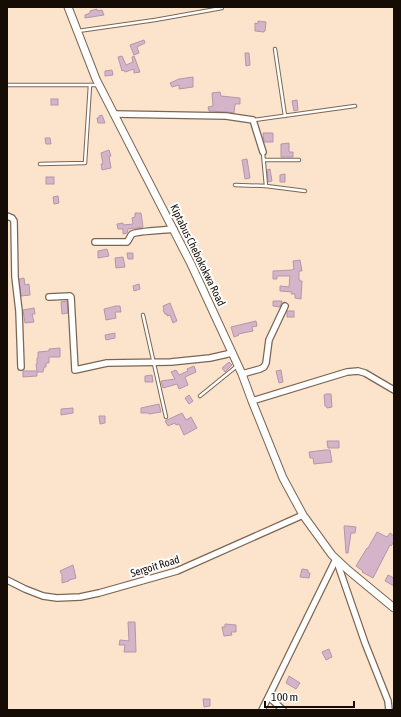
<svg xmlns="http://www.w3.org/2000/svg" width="401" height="717" viewBox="0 0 401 717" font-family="'Asap Condensed',sans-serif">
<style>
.building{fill:#d5b4c9;stroke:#b397a9}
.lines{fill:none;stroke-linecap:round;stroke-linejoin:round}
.service-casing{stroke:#7c6651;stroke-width:4.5}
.minor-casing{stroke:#7c6651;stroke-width:8}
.tertiary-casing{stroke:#7c6651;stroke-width:9}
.service{stroke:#fff;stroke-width:2.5}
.minor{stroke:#fff;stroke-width:5.5}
.tertiary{stroke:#fff;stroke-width:7}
.labels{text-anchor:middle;stroke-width:4;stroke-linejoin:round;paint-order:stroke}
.street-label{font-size:11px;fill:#140c05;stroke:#fff}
</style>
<rect width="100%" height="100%" fill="#fce3cc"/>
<g class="building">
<path d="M97,9V11L102,10L104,15L85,18V15L90,13V11Z"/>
<path d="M258,21L266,22L265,31H264V32L255,31V23L258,24Z"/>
<path d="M144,40L145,43L137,47L139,53L134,55L130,45Z"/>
<path d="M245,53H249L250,65L246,66Z"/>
<path d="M122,56L126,65L133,62L132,57L134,56L140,72L134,73V69L125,72L124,70L122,71L118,57Z"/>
<path d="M112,70L113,75L105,76V71Z"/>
<path d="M193,77V87L179,89V85L172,87L170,83L179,79Z"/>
<path d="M220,92L221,96L240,98V104H235L234,113L227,112L209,111L208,107L213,106L212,93Z"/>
<rect x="51" y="99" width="7" height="6"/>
<path d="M297,100L298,110L294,111L292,101Z"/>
<path d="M102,115L105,123H98L97,118H99V116Z"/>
<path d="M263,133H273V142H264Z"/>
<path d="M45,138H50L51,144H46Z"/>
<path d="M289,143V152H293V157H281V144Z"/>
<path d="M109,150L111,156H109L111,168L102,170L101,164H103L101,153Z"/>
<path d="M247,159L250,178L245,179L242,160Z"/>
<path d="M270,169L272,181L268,182L267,170Z"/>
<path d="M285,174V182H280V175Z"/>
<rect x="46" y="177" width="8" height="7"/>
<path d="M58,196L59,203L54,204L53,197Z"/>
<path d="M135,213H141L143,227L128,229L127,233L123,234V229H118L117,224L123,223V225L133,224L132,218L135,217Z"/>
<path d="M107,249L109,256L98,258V251Z"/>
<path d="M127,253H133V259H128Z"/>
<path d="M123,257L125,267L116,268L115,258Z"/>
<path d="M300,260L302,271H299V280H300V281H302L301,299L295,298V294H291L292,292L280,291V286L289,287L290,276H277V279H273V271L292,270L293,269H294L293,261Z"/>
<path d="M24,278L25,285L29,284L30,295L21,296L19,279Z"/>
<path d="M139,284L140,289L134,291L133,286Z"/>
<path d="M67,301L68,313L62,314L61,302Z"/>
<path d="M273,301H282L280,307L273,306Z"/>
<path d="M170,303L177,321L173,323L170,315L167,316V314H165L163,310L164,309L163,306Z"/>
<path d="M116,306H120L121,312H115L116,318L106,320L104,309Z"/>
<path d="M34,308L35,314H32L34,322L25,323L23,310Z"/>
<rect x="287" y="311" width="7" height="6"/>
<path d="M256,321L257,326L252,327L253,331L238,334L239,335L234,337L231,327Z"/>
<path d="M115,333V338L106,340L105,335Z"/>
<path d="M60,348V357H49V363H46V367H44L43,372H37V376L23,377V371H37L36,364H37V358H38V352L49,351V349Z"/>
<path d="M229,362L232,365L225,372L222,368Z"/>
<path d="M194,366L196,372L185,377L188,385L179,389L177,384L163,388L161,381L175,379L171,372L176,370L179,375L188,371L187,369Z"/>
<path d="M281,370L283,382L279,383L276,371Z"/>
<path d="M152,375L153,382H145V376Z"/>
<path d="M326,394H331L332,407L327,408L326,406H325L324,395Z"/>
<path d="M189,395L193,401L189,404L185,398Z"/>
<path d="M159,404L161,412L149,414V413H141V408Z"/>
<path d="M73,408V413L61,415V409Z"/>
<path d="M182,413L186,420L191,417L197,428L184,435L179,424L176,425L175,423L168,426L165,421Z"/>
<path d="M99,416H105V423L100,424Z"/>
<path d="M327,441H339V448H328Z"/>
<path d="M325,450H330L332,462L314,464L313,458H310L309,452Z"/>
<path d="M344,526H348L356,527L355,533H351L348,553H346Z"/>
<path d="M377,532L387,537L390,533L394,536V542L391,546L390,545L373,578L362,572L363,571L356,566L367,548H368Z"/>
<path d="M73,565L76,578L69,580V581L62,583V575L60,571Z"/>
<path d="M302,569L308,570V573H310L309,578L300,577Z"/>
<path d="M388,575L394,578V586L385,581Z"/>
<path d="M128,622H135L136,652H124L125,645H119L120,640L129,641Z"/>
<path d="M225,624L236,625V632H231L232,635L224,636L222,627H225Z"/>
<path d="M329,649L332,657L326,660L322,652Z"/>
<path d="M289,676L300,683L296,689L286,683Z"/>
<path d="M203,699H210V706L204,707Z"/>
</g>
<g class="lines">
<g class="service-casing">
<g id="service">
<path d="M78,31L155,20L222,8L221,7"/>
<path d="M275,49L285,116"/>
<path d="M7,85H96"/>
<path d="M254,120L355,106"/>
<path d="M264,160H299"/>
<path d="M40,164L85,163L90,85"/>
<path d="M235,185L266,186L263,153"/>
<path d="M266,186L305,191"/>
<path d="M143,315L166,417"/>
<path d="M200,396L237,366"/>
</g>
</g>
<g class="minor-casing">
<g id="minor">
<path d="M115,114L226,116L253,120L263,152"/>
<path d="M7,216L12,218L14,221L15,277L19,311L21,367"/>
<path d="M95,242H127C129,240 130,236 132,234C136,231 166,230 174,229"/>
<path d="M49,297L70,296L71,297L75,370L107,363L171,362L210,358L232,353"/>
<path d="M242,374L260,369L264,367L266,363L269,340L285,306"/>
<path d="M252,401L347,372L358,371L365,373L394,390"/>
<path d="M336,559L365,643L388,701L389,710"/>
<path d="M7,580L25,589L43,596L57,598L80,597L99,593L177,571L303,515"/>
<path d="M269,697L283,710"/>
<path d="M262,710L336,559"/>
</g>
</g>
<g class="tertiary-casing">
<path id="tertiary" d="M68,7L96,79L191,264L242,374L252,401L283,478L303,515L332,555L348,570L394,608"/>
</g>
<use href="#service" class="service"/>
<use href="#minor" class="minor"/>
<use href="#tertiary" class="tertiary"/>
</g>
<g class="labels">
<g class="street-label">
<text transform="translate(198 255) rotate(64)" y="4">Kiptabus Chebokokwa Road</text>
<text transform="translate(155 566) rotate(-17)" y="4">Sergoit Road</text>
</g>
</g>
<rect width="401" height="717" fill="none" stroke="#140c05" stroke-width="16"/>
<path d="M265 701v6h89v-6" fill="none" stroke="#140c05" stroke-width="2"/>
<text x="271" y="701" font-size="12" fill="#140c05" stroke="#ffffff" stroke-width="3" paint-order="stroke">100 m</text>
</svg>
